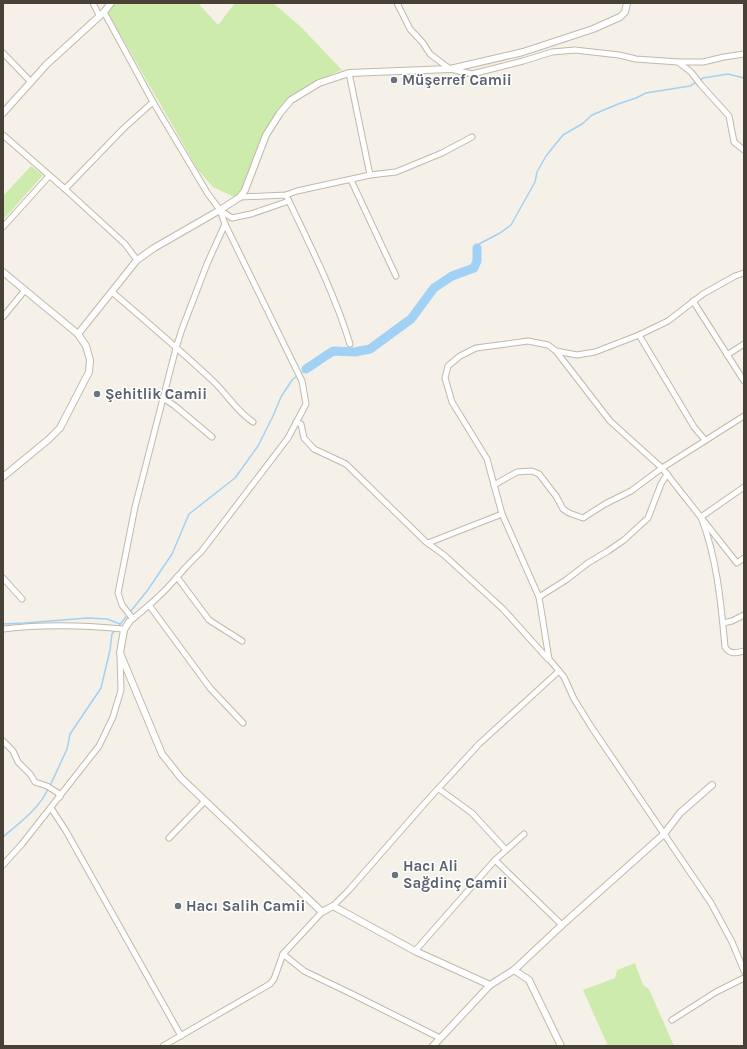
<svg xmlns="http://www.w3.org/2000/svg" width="747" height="1049" viewBox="0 0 747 1049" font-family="Karla,sans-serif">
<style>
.green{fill:#ceebae}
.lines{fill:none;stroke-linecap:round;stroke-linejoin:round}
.stream{stroke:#a1d1f5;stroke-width:1.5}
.river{stroke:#a1d1f5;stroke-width:9}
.minor-casing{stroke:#c1b9a9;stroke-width:7}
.tertiary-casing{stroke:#c1b9a9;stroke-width:8}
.minor{stroke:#fff;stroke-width:5}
.tertiary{stroke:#fff;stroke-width:6}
.worship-dot{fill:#6b7280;stroke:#fff;stroke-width:1.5}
.labels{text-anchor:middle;stroke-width:3;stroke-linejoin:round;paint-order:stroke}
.worship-label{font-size:15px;font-weight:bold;fill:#5b616d;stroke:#fff;text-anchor:start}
</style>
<rect width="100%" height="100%" fill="#f5f1e8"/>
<g class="green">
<path d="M116,3H198L218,25L235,3H273L301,27L342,70L313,82L299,91L283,103L268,130L240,195L234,197L213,187L198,170L108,13Z"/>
<path d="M31,166L43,175L3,220V196Z"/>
<path d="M635,963L643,985L649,989L674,1046H608L583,990L615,978L617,970Z"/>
</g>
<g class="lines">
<g class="stream">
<path d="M477,248L479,244L500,233L511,225L535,182L537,172L546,156L563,135L582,124L592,115L618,104L636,98L646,93L690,86L703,78L728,74L744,78"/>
<path d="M3,624L25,623L88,618L107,619L120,624"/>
<path d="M118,627L147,591L172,554L189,514L235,478L258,446L273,416L281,397L292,380L306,369"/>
<path d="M50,786L67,749L70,734L101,688L110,650L112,634L115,630"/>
<path d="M3,837C19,823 39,809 48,789"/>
</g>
<path class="river" d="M306,369L333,351L355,352L370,349L411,319L434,288L452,276L474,268L477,261V248"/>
<g class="minor-casing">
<g id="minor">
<path d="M93,3L99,15"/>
<path d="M397,3L410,29L423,43L430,54L450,69L472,74L523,61L552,52L575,50L619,55L636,59L678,62L691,72L701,85L729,116L734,142L744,150"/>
<path d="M104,12L153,102L208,194L220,210L225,224L302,381L306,404L288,438L201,552C192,560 185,568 177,577C163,594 146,608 129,622"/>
<path d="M3,53L31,82"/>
<path d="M678,62H703L724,57L744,54"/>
<path d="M349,73L370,175"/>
<path d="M3,135L65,189L125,244L137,260"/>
<path d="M351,180L396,276"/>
<path d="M65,189L124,128L153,102"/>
<path d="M286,195C309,243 334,292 350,344"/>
<path d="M240,197L286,195L297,191L370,175L396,172L442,153L472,137"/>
<path d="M220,210L232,218L251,214L289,201"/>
<path d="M3,227L49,176"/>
<path d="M112,292C146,321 180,350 213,381C227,394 236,411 253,422"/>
<path d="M693,301L744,381"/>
<path d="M3,317L25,290"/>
<path d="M639,335L694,427L705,440"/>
<path d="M556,351L577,355L595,352L639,335L668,321L703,294L735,276L744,273"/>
<path d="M727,355L744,344"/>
<path d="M163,398L175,406L212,437"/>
<path d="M296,422L301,424L304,438L314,449L346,464L426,542L444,555L503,609L548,659"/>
<path d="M494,485L517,472L532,471L539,474L556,496L563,509L569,513L583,518L605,504L631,491L662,468L744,416"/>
<path d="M744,487L701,517C717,558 721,603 725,647C730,655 736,653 744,651"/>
<path d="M428,543L502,514"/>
<path d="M744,558L737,563L662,468L610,421L556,351L548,345L528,341L476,348L460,356L448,366L445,378L452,402L487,459L502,514L539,597L549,659L564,677L574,699L592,728L711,903L732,942L744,971"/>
<path d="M177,577L209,620L242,641"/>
<path d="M3,578L22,599"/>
<path d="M539,597L566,580L588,563L608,551L624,540L648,518L661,484L667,474"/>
<path d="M149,605L210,688L243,723"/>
<path d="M133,619L122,605L118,593L135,507L176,348L182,329L207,264L225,224"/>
<path d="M723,623L732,621L744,615"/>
<path d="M3,629C43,624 83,625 123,629L124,630"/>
<path d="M3,741L13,751L18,762L30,774L35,782L47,786L58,793L60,797"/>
<path d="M439,789L472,813L506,850"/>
<path d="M51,808L66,831L181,1036"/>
<path d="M169,838L205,801"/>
<path d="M495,860L562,925"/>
<path d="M3,865L22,844L99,746L113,717L121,690L120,655"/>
<path d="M333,906L349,890L425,803L479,744L559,671"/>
<path d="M415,951L495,860L524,834"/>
<path d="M283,954L304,971L350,993L440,1038"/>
<path d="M672,1020L716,992L744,978"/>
<path d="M163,1046L270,984L274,979L283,954L322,912"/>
</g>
</g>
<g class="tertiary-casing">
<g id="tertiary">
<path d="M3,113L47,64L104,12L111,3"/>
<path d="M3,272L78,334L86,346L90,360L89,372L60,428L49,439L3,477"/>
<path d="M78,334L137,260L154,248L220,210L240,197L245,190L266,135L280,113L291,100L319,83L349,73L450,69L523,52L593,29L620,17L625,12L627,3"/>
<path d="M129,622L124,630L120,653L162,754L181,778L322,912L333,906L415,951L490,985"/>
<path d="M514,970L529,980L561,1046"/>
<path d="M433,1046L490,985L514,970L562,925L664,834L680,813L712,785"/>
</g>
</g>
<use href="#minor" class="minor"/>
<use href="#tertiary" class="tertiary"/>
</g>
<g class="worship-dot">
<circle cx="394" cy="80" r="4"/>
<circle cx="97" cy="394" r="4"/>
<circle cx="395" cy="875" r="4"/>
<circle cx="178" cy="906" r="4"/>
</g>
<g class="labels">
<g class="worship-label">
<text x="402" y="85">Müşerref Camii</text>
<text x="105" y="399">Şehitlik Camii</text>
<text x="403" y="871">Hacı Ali<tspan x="403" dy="17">Sağdinç Camii</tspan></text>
<text x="186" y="911">Hacı Salih Camii</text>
</g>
</g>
<rect width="747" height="1049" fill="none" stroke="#484136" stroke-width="8"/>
</svg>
